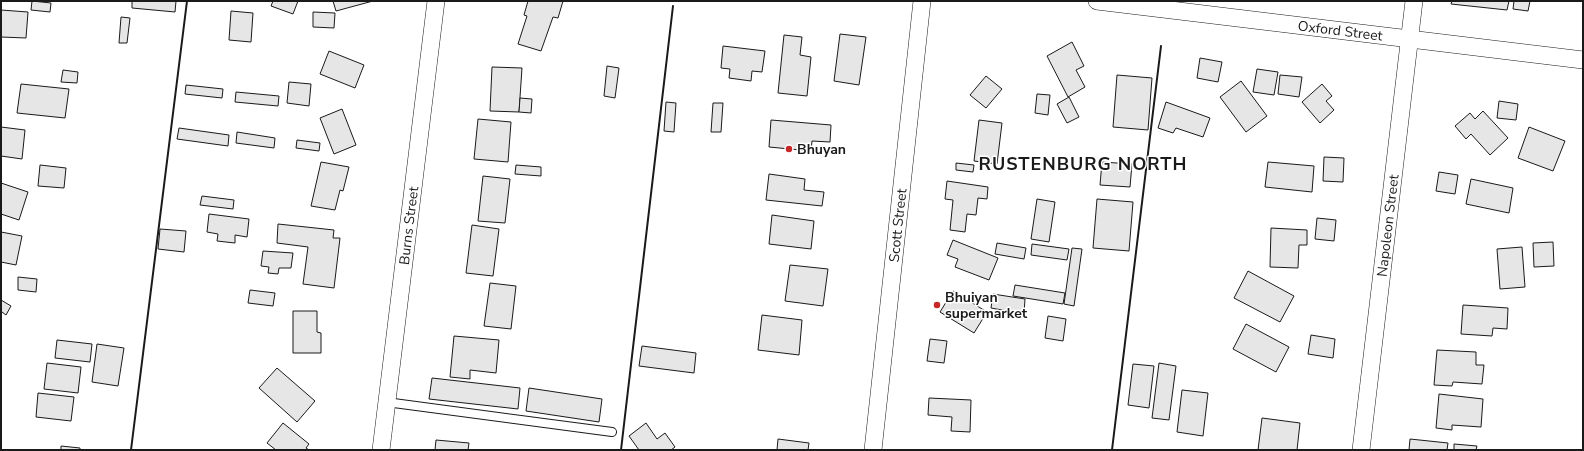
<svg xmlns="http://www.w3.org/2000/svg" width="1584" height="451" viewBox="0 0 1584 451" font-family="'Nunito Sans',sans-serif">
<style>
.building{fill:#e6e6e6;stroke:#1a1a1a}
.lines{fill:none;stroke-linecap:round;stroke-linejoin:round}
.lane-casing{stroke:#1a1a1a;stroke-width:10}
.street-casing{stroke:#1a1a1a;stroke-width:18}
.lane{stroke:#fff;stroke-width:8}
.street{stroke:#fff;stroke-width:17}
.wall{stroke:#1a1a1a;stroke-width:2}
.poi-dot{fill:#c62828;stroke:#fff;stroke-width:1.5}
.labels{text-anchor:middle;stroke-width:3;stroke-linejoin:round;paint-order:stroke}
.street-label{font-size:14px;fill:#1a1a1a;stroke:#fff}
.poi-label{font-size:14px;font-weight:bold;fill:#1a1a1a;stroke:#fff;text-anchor:start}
.district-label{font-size:18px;font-weight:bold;letter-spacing:1px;fill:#1a1a1a;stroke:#fff}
</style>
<rect width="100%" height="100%" fill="#fff"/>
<g class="building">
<path d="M32,1L51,3L50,12L31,10Z"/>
<path d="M132,1H176L175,12L132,8Z"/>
<path d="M273,1H298L293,14L271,6Z"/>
<path d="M333,1H373L336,11Z"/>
<path d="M528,1H563L558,18L553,17L541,51L518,44L527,16L524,15Z"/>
<path d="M1452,1H1509L1507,10L1451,4Z"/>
<path d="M1514,1H1530L1528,11L1513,9Z"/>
<path d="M1,10L28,12L26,38L1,37Z"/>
<path d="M231,11L253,13L251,42L229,40Z"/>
<path d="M313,12L335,13L334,28L313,27Z"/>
<path d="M121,17L130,18L127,43H119Z"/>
<path d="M840,34L866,37L859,85L834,81Z"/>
<path d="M784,35L802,37L800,55L811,57L807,96L778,93Z"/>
<path d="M1072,42L1084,66L1076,70L1085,87L1068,97L1047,56Z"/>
<path d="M723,46L765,51L762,72L752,71L751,81L729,78L730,69L721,68Z"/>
<path d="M329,51L364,65L355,88L320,74Z"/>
<path d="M1200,58L1222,62L1218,82L1197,78Z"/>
<path d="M607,66L619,68L615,98L604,96Z"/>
<path d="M492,67L522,68L519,112L490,111Z"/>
<path d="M1257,69L1278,72L1274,95L1253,92Z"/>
<path d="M63,70L78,72L77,83L61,82Z"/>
<path d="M1117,75L1152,78L1148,130L1113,127Z"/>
<path d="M1280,75L1302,77L1299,97L1278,94Z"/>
<path d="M986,76L1002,89L986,108L970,95Z"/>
<path d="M1241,81L1267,116L1246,132L1220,97Z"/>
<path d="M289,82L311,84L309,106L287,103Z"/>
<path d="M21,84L69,89L65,118L17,113Z"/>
<path d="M1322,84L1332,96L1326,101L1334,110L1320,123L1302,102Z"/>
<path d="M186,85L223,89L222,98L185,94Z"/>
<path d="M236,92L279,96L278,106L235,102Z"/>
<path d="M1037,94L1050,95L1048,115L1035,113Z"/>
<path d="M1069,97L1079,117L1067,123L1057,104Z"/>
<path d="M520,98L532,99L531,113L519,112Z"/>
<path d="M1499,101L1518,104L1516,120L1497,118Z"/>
<path d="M666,102L676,103L674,132L664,131Z"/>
<path d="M1166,102L1210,118L1203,137L1176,128L1173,133L1158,128Z"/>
<path d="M713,103H723L721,132H711Z"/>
<path d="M342,109L356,145L334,154L320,118Z"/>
<path d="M1483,111L1508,138L1490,155L1471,134L1466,139L1455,126L1470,113L1475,119Z"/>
<path d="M478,119L511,122L508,162L474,159Z"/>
<path d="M771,120L831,125L830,142L812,141L811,151L769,147Z"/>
<path d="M979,120L1002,123L997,164L974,161Z"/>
<path d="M1,127L25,130L22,159L1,156Z"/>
<path d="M1529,127L1565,141L1553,171L1518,158Z"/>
<path d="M179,128L229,135L228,146L177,139Z"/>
<path d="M237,132L275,138L274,148L236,143Z"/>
<path d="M297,140L320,143L319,151L296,148Z"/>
<path d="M1324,157L1344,158L1343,182L1323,181Z"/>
<path d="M321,162L349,167L343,191L340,190L335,210L311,206Z"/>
<path d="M1102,162L1132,164L1130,187L1100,185Z"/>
<path d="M1268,162L1314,166L1312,192L1265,187Z"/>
<path d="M956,163L974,165L973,172L956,170Z"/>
<path d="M40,165L66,168L64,188L38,186Z"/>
<path d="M516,165L541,167V176L515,174Z"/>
<path d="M1439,172L1458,175L1455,194L1436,191Z"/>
<path d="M769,174L805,179L804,190L824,192L822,206L766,200Z"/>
<path d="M483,176L510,179L505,223L478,221Z"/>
<path d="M1471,179L1513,188L1509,213L1466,204Z"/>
<path d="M947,181L988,187L987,199L978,198L976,215L967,214L965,232L950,230L953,200L945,199Z"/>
<path d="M1,183L28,192L19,220L1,214Z"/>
<path d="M202,196L234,200L233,209L200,205Z"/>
<path d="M1037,199L1055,202L1049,242L1031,239Z"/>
<path d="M1097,199L1133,202L1129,251L1093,248Z"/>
<path d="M209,214L249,219L247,237L235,235V243L217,241L218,234L207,232Z"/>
<path d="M772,215L814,221L811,249L769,244Z"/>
<path d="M1317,218L1336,220L1334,241L1315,239Z"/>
<path d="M278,224L334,230L333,238H340L334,288L303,284L308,247L277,243Z"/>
<path d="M472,225L499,229L493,276L466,273Z"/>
<path d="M1271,228L1307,230V245H1299L1298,268L1270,267Z"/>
<path d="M160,229L186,231L184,252L158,249Z"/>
<path d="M1,232L22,236L16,265L1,262Z"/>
<path d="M953,240L998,258L989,280L955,267L958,259L947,255Z"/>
<path d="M1553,242L1554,266L1534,267L1533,243Z"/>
<path d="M997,243L1026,248L1024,259L995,254Z"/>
<path d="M1032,244L1069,249L1067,260L1031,255Z"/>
<path d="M1522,247L1525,287L1500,289L1497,249Z"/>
<path d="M1072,248L1082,249L1074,306L1064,304Z"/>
<path d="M263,251L293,253L291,268H279L278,274L268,273L269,267L261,266Z"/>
<path d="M790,265L828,269L823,306L785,301Z"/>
<path d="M1248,271L1294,296L1280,322L1234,298Z"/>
<path d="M18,277L37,279L36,292L18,290Z"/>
<path d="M490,283L516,286L511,329L484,326Z"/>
<path d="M1015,285L1065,293L1063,304L1013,296Z"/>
<path d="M250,290L275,293L273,306L248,303Z"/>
<path d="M953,291L987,312L974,333L940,312Z"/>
<path d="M993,294L1025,299L1024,314L991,308Z"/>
<path d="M1,300L11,306L6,315L2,312L1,313Z"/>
<path d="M1463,305L1508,308L1507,329L1493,328L1492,336L1461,334Z"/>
<path d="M293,311H317V332L321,333V353H293Z"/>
<path d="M762,315L802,320L799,355L758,350Z"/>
<path d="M1048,316L1066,319L1063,341L1045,338Z"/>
<path d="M1246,324L1289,347L1276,372L1233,349Z"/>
<path d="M1311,335L1335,339L1333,358L1308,354Z"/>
<path d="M454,336L499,340L496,373L470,370V379L450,377Z"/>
<path d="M930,339L947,341L944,363L927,361Z"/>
<path d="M57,340L92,344L90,362L55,358Z"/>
<path d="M97,344L124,348L118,386L92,382Z"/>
<path d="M642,346L696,353L694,373L639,366Z"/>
<path d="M1437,350L1476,352V365H1484L1482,384L1453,382L1452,386L1434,385Z"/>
<path d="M47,363L81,367L78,393L44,389Z"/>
<path d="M1159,363L1176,366L1169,420L1152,418Z"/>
<path d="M1133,364L1154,366L1149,408L1128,405Z"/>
<path d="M277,368L315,401L297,422L259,388Z"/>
<path d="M432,378L520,388L518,409L429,399Z"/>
<path d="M529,388L602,399L599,422L526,411Z"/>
<path d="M1182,390L1208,393L1203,436L1177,432Z"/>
<path d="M38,393L74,397L71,421L36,417Z"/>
<path d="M1439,394L1483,399L1481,427L1452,425V430L1436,428Z"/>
<path d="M929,398L971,400L970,432L951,431L952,417L928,415Z"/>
<path d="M1262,418L1300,423L1297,450H1258Z"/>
<path d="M283,423L309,444L306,448L309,450H276L267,443Z"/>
<path d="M646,423L657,439L665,433L675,447L671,450H639L629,436Z"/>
<path d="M778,439L809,443L808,450H777Z"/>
<path d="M1410,439L1448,443L1447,450H1409Z"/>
<path d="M436,440L469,443L468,450H435Z"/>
<path d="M1454,444L1477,446L1476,450H1454Z"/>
<path d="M61,446L80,448V450H61Z"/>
</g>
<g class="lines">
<g class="lane-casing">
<path id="lane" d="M386,402L612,432"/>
</g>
<g class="street-casing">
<g id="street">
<path id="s1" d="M1097,1L1583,60"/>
<path id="s2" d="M381,450L436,1"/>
<path id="s3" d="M873,450L922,1"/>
<path id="s4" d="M1361,450L1414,1"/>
</g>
</g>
<use href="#lane" class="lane"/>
<use href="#street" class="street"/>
<g class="wall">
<path d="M131,450L187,1"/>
<path d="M621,450L673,6"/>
<path d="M1112,450L1161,46"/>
</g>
</g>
<g class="poi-dot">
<circle cx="789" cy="149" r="4"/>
<circle cx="937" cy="305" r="4"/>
</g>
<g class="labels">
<g class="street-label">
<text dy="5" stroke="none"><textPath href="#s1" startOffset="245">Oxford Street</textPath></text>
<text dy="5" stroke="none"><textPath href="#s2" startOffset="226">Burns Street</textPath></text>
<text dy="5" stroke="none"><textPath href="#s4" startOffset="226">Napoleon Street</textPath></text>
<text dy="5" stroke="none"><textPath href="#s3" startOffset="226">Scott Street</textPath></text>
</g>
<g class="poi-label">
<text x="797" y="154">Bhuyan</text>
<text x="945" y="302">Bhuiyan<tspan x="945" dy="16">supermarket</tspan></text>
</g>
<g class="district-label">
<text x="1083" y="170">RUSTENBURG NORTH</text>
</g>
</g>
<rect width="1584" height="451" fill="none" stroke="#1a1a1a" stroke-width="4"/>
</svg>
